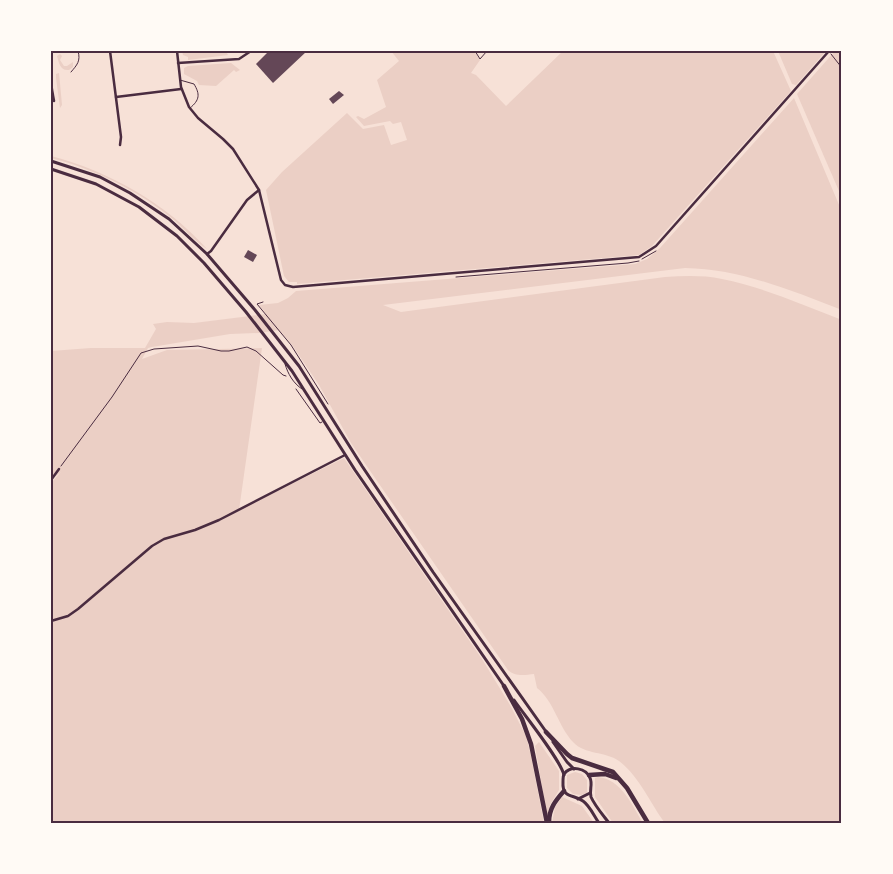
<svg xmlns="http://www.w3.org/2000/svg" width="893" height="874" viewBox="0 0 893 874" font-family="Lato,sans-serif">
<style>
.green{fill:#ebcfc5}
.building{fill:#644757}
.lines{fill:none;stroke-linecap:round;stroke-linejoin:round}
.path{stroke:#4a2c40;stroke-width:1}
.service{stroke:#4a2c40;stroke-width:1}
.minor{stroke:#4a2c40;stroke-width:2.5}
.tertiary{stroke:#4a2c40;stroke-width:3}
.motorway{stroke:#4a2c40;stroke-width:4.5}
.neatline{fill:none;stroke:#4a2c40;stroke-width:2}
</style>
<rect width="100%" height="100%" fill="#f7e1d7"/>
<g class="green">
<path d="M182,51H226L228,55L188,60V57L183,55Z"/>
<path d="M391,51H474L480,60L471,73L476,75L506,106L563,51H773L791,91L652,246L639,255L297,284V282H289L284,276L266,190L282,172L347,113L363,129L384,125L391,145L407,140L401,122L393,124L390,121L364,126L356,117L358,116L364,119L386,107L377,80L399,61Z"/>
<path d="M778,51H826L796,85L792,84Z"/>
<path d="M835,51H842V198L797,94Z"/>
<path d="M60,54L62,56L60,60L64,66H67L73,62V67L69,70C60,71 59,63 57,56Z"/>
<path d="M231,63L240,70L236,72L234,70L216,86L199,85L197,81L184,74V68L188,66Z"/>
<path d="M59,73L62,105L60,108L56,78V74Z"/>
<path d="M794,98L842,212V310C790,290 740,269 685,268L383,305L401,312L665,277C684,276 703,275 722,279C763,287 803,305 842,320V823H665C650,803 639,776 619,761C605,751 585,755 573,742C558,726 554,701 537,688L534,674C525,675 515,677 508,670L375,478L351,443L319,385L292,345L279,330L259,333L230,334L152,347L148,348L142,359L167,350L262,348L239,510L344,458L482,659L510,705L526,736L531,756L544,823H51V483L61,472L51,480V351L91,348H145L156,329L153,324L167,322L194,323L266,314L259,305L278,303L288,298L296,291L635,264L647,259L660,248Z"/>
<path d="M51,156C109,171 167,204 207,249C196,243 181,225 169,216C135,189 94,169 51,158Z"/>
<path d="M539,742L559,771V790L550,805L547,816L535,746Z"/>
<path d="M575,772L582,774L587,780V793L581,795L573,794L567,788V775Z"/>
<path d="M598,777C621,779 632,805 643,823H613L595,797V778Z"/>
<path d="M562,797L582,806L594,823H552L555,807Z"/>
</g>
<g class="building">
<path d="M269,51H307L273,83L256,64Z"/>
<path d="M339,91L344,95L333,104L329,99Z"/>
<path d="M248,250L257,255L253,262L244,257Z"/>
</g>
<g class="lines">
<g class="path">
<path d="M831,54L842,68"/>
<path d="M642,259L656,251"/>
<path d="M456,277L628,263L639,261"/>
<path d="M263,302L257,304L291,345L328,404"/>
<path d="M296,389L320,423L322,422"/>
<path d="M61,466L112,397L141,353L154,349L198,346L221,351H229L247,347L256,351L283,375L286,376"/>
</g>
<g class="service">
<path d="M475,51L480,59L487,51"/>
<path d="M71,72C77,65 81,61 78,51"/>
<path d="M180,80L194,84C200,94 200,100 190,108"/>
<path d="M285,364C288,374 293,383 302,389"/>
</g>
<g class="minor">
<path d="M110,51L121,137L120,145"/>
<path d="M177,51L181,87L189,107L198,118L223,139L233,149L259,190L281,280L285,285L293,287L639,257L656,246L829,51"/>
<path d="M178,63L239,59L251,51"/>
<path d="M51,84L54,101"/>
<path d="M116,97L181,89"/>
<path d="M207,254L211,251L247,200L259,190"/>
<path d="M51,480L59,469"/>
<path d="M51,621L68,616L78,609L152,546L164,539L195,530L219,520L345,455"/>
</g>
<g class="tertiary">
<path d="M51,161L100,177L130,193L169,219L207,254L255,310L299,366L362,466L433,572L547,733"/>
<path d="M51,169L96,184L139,207L177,236L204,263L246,312L292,371L355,470L504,686"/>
<path d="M514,700C525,716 560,759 564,775"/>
<path d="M553,742L567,762L574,769"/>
<path d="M578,799L590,793"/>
<path d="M599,823C594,816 590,806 583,801C574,794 562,799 563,782C563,780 563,776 564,774C571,765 586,768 590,778C593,784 589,790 591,797C595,806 603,815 609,823"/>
</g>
<g class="motorway">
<path d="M504,686L522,719L531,744L547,823"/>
<path d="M546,732L567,754L572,758L613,772L627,788L648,823"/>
<path d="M589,775L605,774L616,778"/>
<path d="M549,822C549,809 555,801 564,791"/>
</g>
</g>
<rect width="893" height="874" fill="none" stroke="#fffaf5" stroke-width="105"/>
<rect x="52" y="52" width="788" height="770" class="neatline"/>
</svg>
